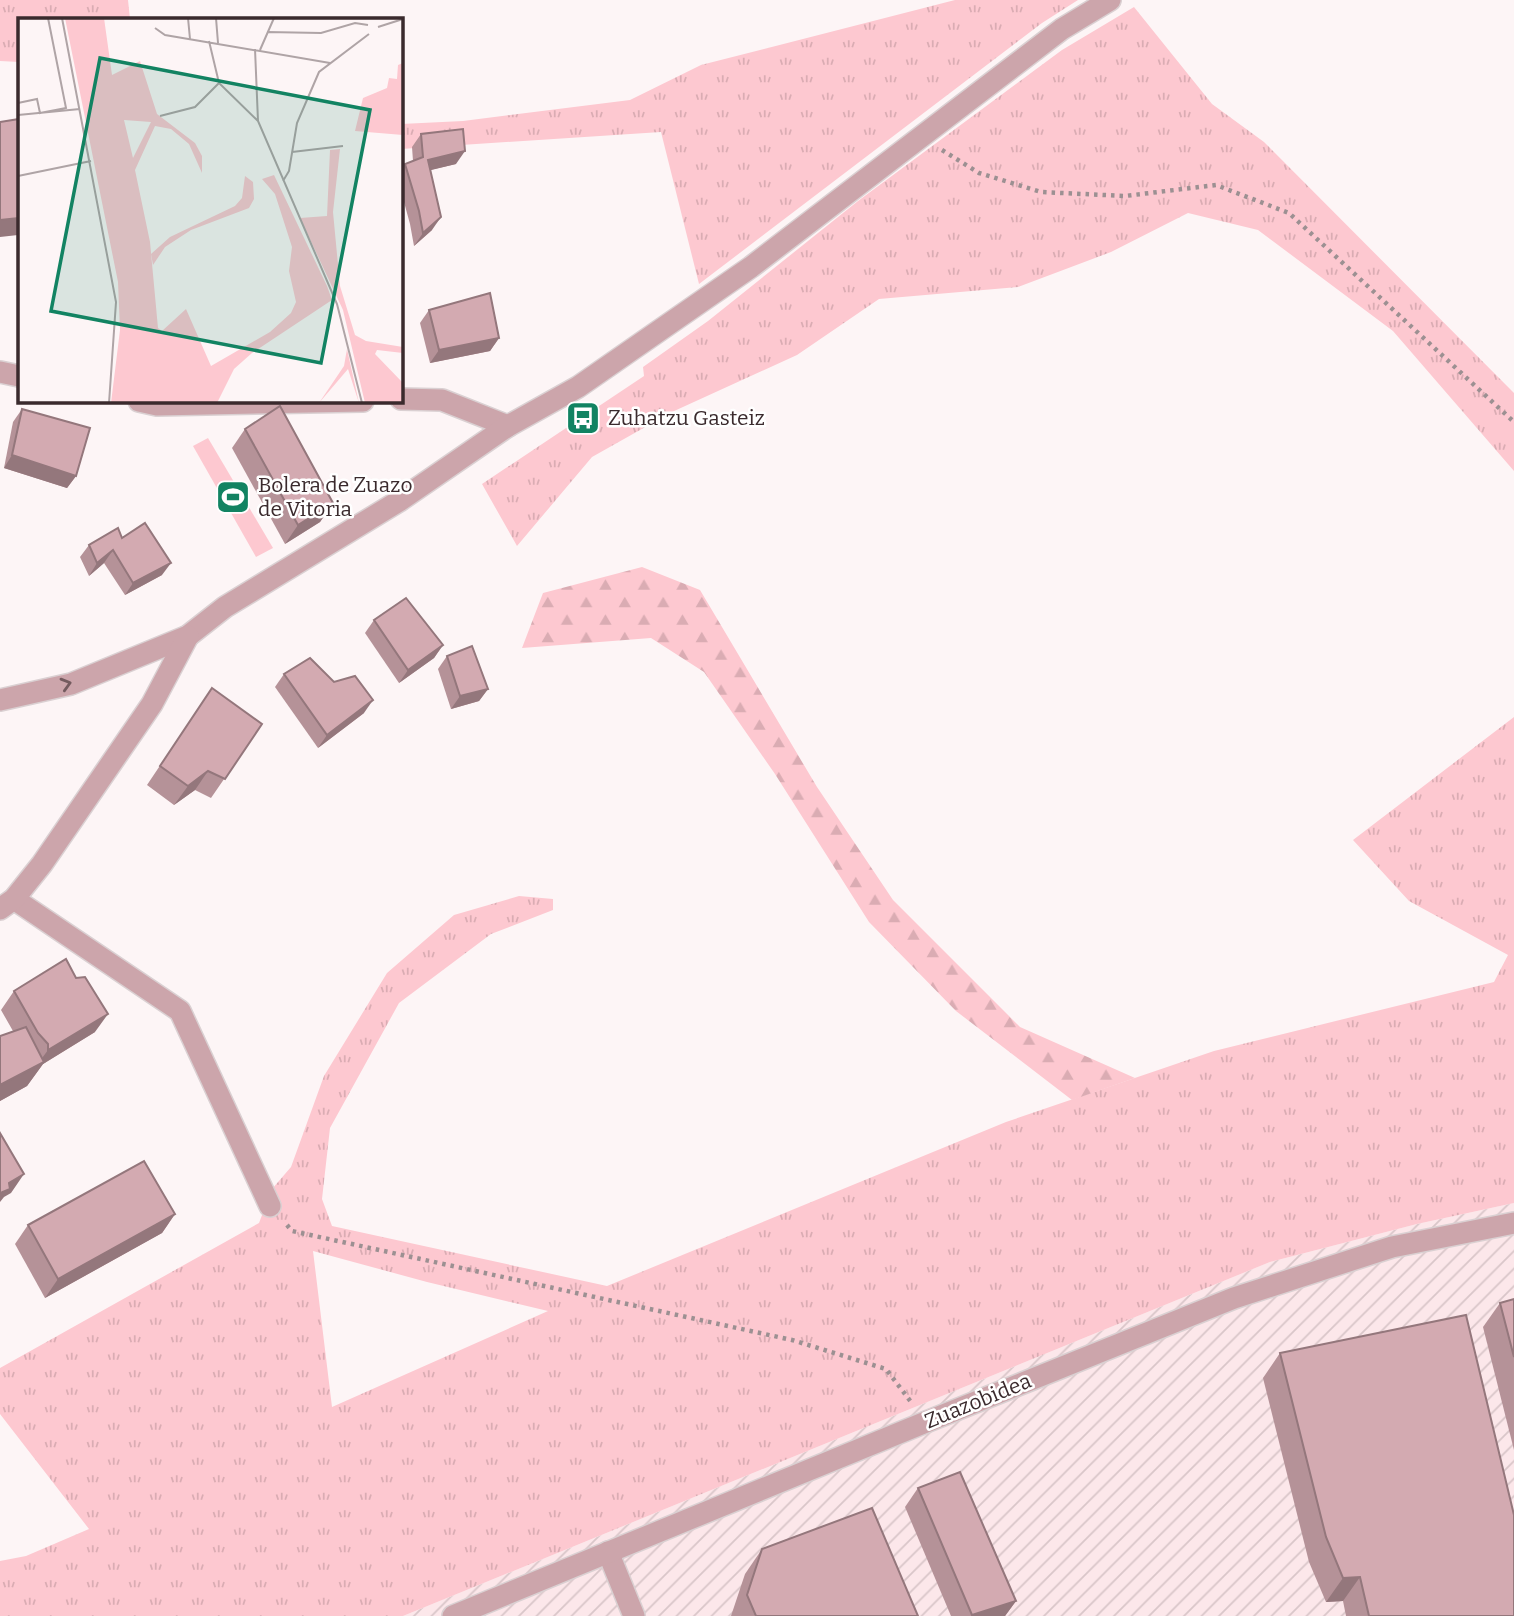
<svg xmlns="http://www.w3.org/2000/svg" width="1514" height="1616" viewBox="0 0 1514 1616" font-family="Bitter,serif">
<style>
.industrial{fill:url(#industrial-furrows)}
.grass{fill:url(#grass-tufts);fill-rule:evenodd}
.forest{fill:url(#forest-firs)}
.garden{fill:#fdc8d0}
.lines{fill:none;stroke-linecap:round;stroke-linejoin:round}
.minor-casing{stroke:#dad0d2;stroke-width:24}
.path{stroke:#9c9092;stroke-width:4.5;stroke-dasharray:3.5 5;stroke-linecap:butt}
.minor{stroke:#cca5ab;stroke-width:21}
.wall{fill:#b59298}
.shaded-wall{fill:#94777c}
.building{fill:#d3aab1;stroke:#94777c;stroke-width:2}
.oneway{stroke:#745b5f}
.labels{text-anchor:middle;stroke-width:5;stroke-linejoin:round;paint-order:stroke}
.poi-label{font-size:21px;fill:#3a2a2d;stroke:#fff;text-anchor:start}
.street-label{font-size:21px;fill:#3a2a2d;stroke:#fff}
.inset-road{fill:none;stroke:#afa4a6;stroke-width:2}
.view{fill:#128362;fill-opacity:0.15;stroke:#128362;stroke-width:3.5}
.inset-edge{fill:none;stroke:#3a2a2d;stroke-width:3.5}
</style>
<defs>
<pattern id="industrial-furrows" width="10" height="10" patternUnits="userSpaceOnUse" patternTransform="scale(1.75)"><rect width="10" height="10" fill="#fce7ea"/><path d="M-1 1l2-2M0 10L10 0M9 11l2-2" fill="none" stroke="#d9c6c9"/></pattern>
<pattern id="grass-tufts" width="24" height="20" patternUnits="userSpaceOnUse" patternTransform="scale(1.75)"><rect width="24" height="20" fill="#fdc8d0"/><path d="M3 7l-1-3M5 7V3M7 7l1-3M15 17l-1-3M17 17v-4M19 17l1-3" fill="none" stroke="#daacb3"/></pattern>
<pattern id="forest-firs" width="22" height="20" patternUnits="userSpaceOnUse" patternTransform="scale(1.75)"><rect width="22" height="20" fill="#fdc8d0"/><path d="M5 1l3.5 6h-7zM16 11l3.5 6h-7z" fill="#daacb3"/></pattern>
</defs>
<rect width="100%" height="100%" fill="#fdf5f6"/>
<path class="industrial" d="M1514,1203V1616H403L1270,1262L1417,1224Z"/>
<g class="grass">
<path d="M0,0H128L130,19H19V62L0,61Z"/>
<path d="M955,0H1078L1042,23L699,284L661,132L401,149V124L463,121L630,100L701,65Z"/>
<path d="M1134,7L1212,104L1264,142L1514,393V471L1393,331L1258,230L1188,213L1111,252L1018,287L879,299L797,355L672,412L592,457L517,546L482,484L644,376L643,367L708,321L858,201L1062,50Z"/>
<path d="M1514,717V1203L1417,1224L1270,1262L403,1616H0V1561L26,1556L89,1529L0,1414V1368L259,1223L272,1189L291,1167L324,1076L387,973L454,915L519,896L553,899V910L491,934L399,1003L330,1128L322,1199L332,1226L607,1286L1006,1122L1214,1051L1494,982L1508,955L1409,901L1353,840ZM313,1251L427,1282L548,1311L332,1407Z"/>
</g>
<path class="forest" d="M642,567L700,590L817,787L893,900L1020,1027L1135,1078L1072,1100L956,1011L869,922L775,774L704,672L651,638L522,648L543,593Z"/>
<path class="garden" d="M208,438L273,548L256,557L193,446Z"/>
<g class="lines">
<g class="minor-casing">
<g id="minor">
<path d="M0,372L19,376"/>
<path d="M401,399L442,400L508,426"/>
<path d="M139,401L157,405L363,401"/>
<path d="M0,700L71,684L188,636L225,607L399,501L508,426L578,387L751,267L1062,29L1110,0"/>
<path d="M14,899L180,1011L270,1206"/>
<path d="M0,909L14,899L42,864L152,704L188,636"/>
<path d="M608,1552L634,1616"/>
<path d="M453,1616L926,1422L1234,1298L1392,1247L1514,1223"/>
</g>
</g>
<g class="path">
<path d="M942,150L979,173L1041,192L1125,196L1216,185L1289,213L1514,422"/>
<path d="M287,1225L292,1231L792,1340L886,1369L911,1402"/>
</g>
<use href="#minor" class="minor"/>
</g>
<g class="wall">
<path d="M421,134L456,164L430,170L432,230L414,246L410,224L401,191V170L405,164L413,161L412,147Z"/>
<path d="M429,310L499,338L490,351L430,363L420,323Z"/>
<path d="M22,409L76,476L67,488L4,468L13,422Z"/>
<path d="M245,429L333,503L320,522L285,544L232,448Z"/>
<path d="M122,538L162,575L125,595L104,563L89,576L80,557L89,545Z"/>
<path d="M374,620L443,645L434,658L399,683L365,633Z"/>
<path d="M447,656L488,689L479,701L451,709L438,669Z"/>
<path d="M284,674L364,713L318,748L275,687Z"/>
<path d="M212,688L262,724L211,798L195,790L174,805L147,785Z"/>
<path d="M14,991L95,1032L43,1064L27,1086L0,1101V1036L13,1031L1,1010Z"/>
<path d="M175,1214L162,1233L45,1298L15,1244L28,1225Z"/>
<path d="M1514,1299V1450L1483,1327L1500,1303Z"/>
<path d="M1280,1353L1514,1616H1346L1343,1601L1326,1602L1309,1562L1263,1378Z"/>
<path d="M918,1488L1016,1601L1005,1616H951L905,1507Z"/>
<path d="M762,1549L918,1616H731L745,1574Z"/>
</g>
<g class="shaded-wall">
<path d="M465,151L456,164L419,173L428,160Z"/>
<path d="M441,217L432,230L414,246L423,233Z"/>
<path d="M19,218V233L18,235L0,237V220Z"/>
<path d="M499,338L490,351L430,363L439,350Z"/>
<path d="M12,455L76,476L67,488L4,468Z"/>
<path d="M333,503L320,522L285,544L298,525Z"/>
<path d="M113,550L104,563L89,576L97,563Z"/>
<path d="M171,563L162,575L125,595L133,583Z"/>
<path d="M443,645L434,658L399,683L408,670Z"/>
<path d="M488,689L479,701L451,709L460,696Z"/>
<path d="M373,700L364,713L318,748L327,735Z"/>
<path d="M208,771L195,790L174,805L188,786Z"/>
<path d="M108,1014L95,1032L43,1064L27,1086L0,1101V1085L37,1065L48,1050Z"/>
<path d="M24,1174L11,1193L4,1197L0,1202V1193L9,1183Z"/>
<path d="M175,1214L162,1233L45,1298L58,1279Z"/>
<path d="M1360,1577L1343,1601L1326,1602L1343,1578Z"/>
<path d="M1016,1601L1005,1616H971L972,1615Z"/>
</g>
<g class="building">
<path d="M19,119V218L0,220V122Z"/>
<path d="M463,129L465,151L428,160L441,217L423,233L419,211L405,164L423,157L421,134Z"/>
<path d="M490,293L499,338L439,350L429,310Z"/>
<path d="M280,406L333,503L298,525L245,429Z"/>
<path d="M22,409L90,428L76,476L12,455Z"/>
<path d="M145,523L171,563L133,583L113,550L97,563L89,545L118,528L122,538Z"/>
<path d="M406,598L443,645L408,670L374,620Z"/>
<path d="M472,646L488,689L460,696L447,656Z"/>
<path d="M310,658L334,682L355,676L373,700L327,735L284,674Z"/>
<path d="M212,688L262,724L225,779L208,771L188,786L160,766Z"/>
<path d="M66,959L76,978L85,977L108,1014L48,1050V1044L38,1033L14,991Z"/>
<path d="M26,1027L44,1062L0,1085V1036Z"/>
<path d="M0,1133L24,1174L9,1183L10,1189L0,1193Z"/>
<path d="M144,1161L175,1214L58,1279L28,1225Z"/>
<path d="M1514,1299V1357L1500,1303Z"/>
<path d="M1466,1315L1514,1515V1616H1369L1360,1577L1343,1578L1326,1537L1280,1353Z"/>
<path d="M960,1472L1016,1601L972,1615L918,1488Z"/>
<path d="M872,1508L918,1616H756L747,1595L762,1549Z"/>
</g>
<defs><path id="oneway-chevron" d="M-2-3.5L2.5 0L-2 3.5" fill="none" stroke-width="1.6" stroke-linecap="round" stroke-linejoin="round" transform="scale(1.75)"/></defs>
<use class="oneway" href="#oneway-chevron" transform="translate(66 684) rotate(-16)"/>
<defs>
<g id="bus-square" transform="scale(1.75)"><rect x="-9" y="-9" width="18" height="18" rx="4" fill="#128362" stroke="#fff"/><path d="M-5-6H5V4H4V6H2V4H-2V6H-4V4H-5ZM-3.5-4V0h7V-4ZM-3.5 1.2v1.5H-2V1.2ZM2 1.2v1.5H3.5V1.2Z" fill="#fff"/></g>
<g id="stadium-square" transform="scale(1.75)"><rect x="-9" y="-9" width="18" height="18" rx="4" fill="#128362" stroke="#fff"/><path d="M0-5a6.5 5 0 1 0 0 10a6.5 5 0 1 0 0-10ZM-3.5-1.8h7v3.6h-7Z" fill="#fff"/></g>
</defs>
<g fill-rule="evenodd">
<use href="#bus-square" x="583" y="418"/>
<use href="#stadium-square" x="233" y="497"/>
</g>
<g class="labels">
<g class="poi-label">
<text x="608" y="425">Zuhatzu Gasteiz</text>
<text x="258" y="492">Bolera de Zuazo<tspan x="258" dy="24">de Vitoria</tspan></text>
</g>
<g class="street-label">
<text transform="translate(978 1401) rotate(-22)" y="7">Zuazobidea</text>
</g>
</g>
<g transform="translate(18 18)">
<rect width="385" height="385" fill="#fdf5f6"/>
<path d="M47,0H86L94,57L122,43L139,96L177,125L184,138V155L171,126L153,111L137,108L117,152L132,224L140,310L144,313L168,291L193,348L252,314L273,295L278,284L271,253L274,229L257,176L244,161L256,157L309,268L314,282L234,335L216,351L199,385H93L102,312L100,264ZM106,102L133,104L115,140ZM385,45V117L337,113L345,80L369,70L371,60L379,61L380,47ZM322,131L315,194L322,268L337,317L348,323L385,329V335L359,332L357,336L385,365V385H347L325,292L282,200L309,198L312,132ZM329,331L341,385L330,351L301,385L326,348Z" fill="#fdc8d0" fill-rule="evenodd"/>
<path d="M227,158L235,164L236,181L231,190L173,212L147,229L135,247L133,236L152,219L217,188L224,180Z" fill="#fdc8d0"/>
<path class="inset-road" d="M44,0L98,284L91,385M170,0L172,21M198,0L200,25M360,9L385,1M137,10L147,17L312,45M249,14L303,15L337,5L350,7M191,23L201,65L240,103M237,31L240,103L319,286L344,385M242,32L256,0M0,85L19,81L22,95L48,90L30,0M0,97L62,91M142,98L177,89L201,65M274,134L325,128M0,158L73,143M265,163L271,153L279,105L301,54L351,16"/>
<path class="view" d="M82,40L352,92L303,345L33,293Z"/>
<rect width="385" height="385" class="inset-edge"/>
</g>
</svg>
